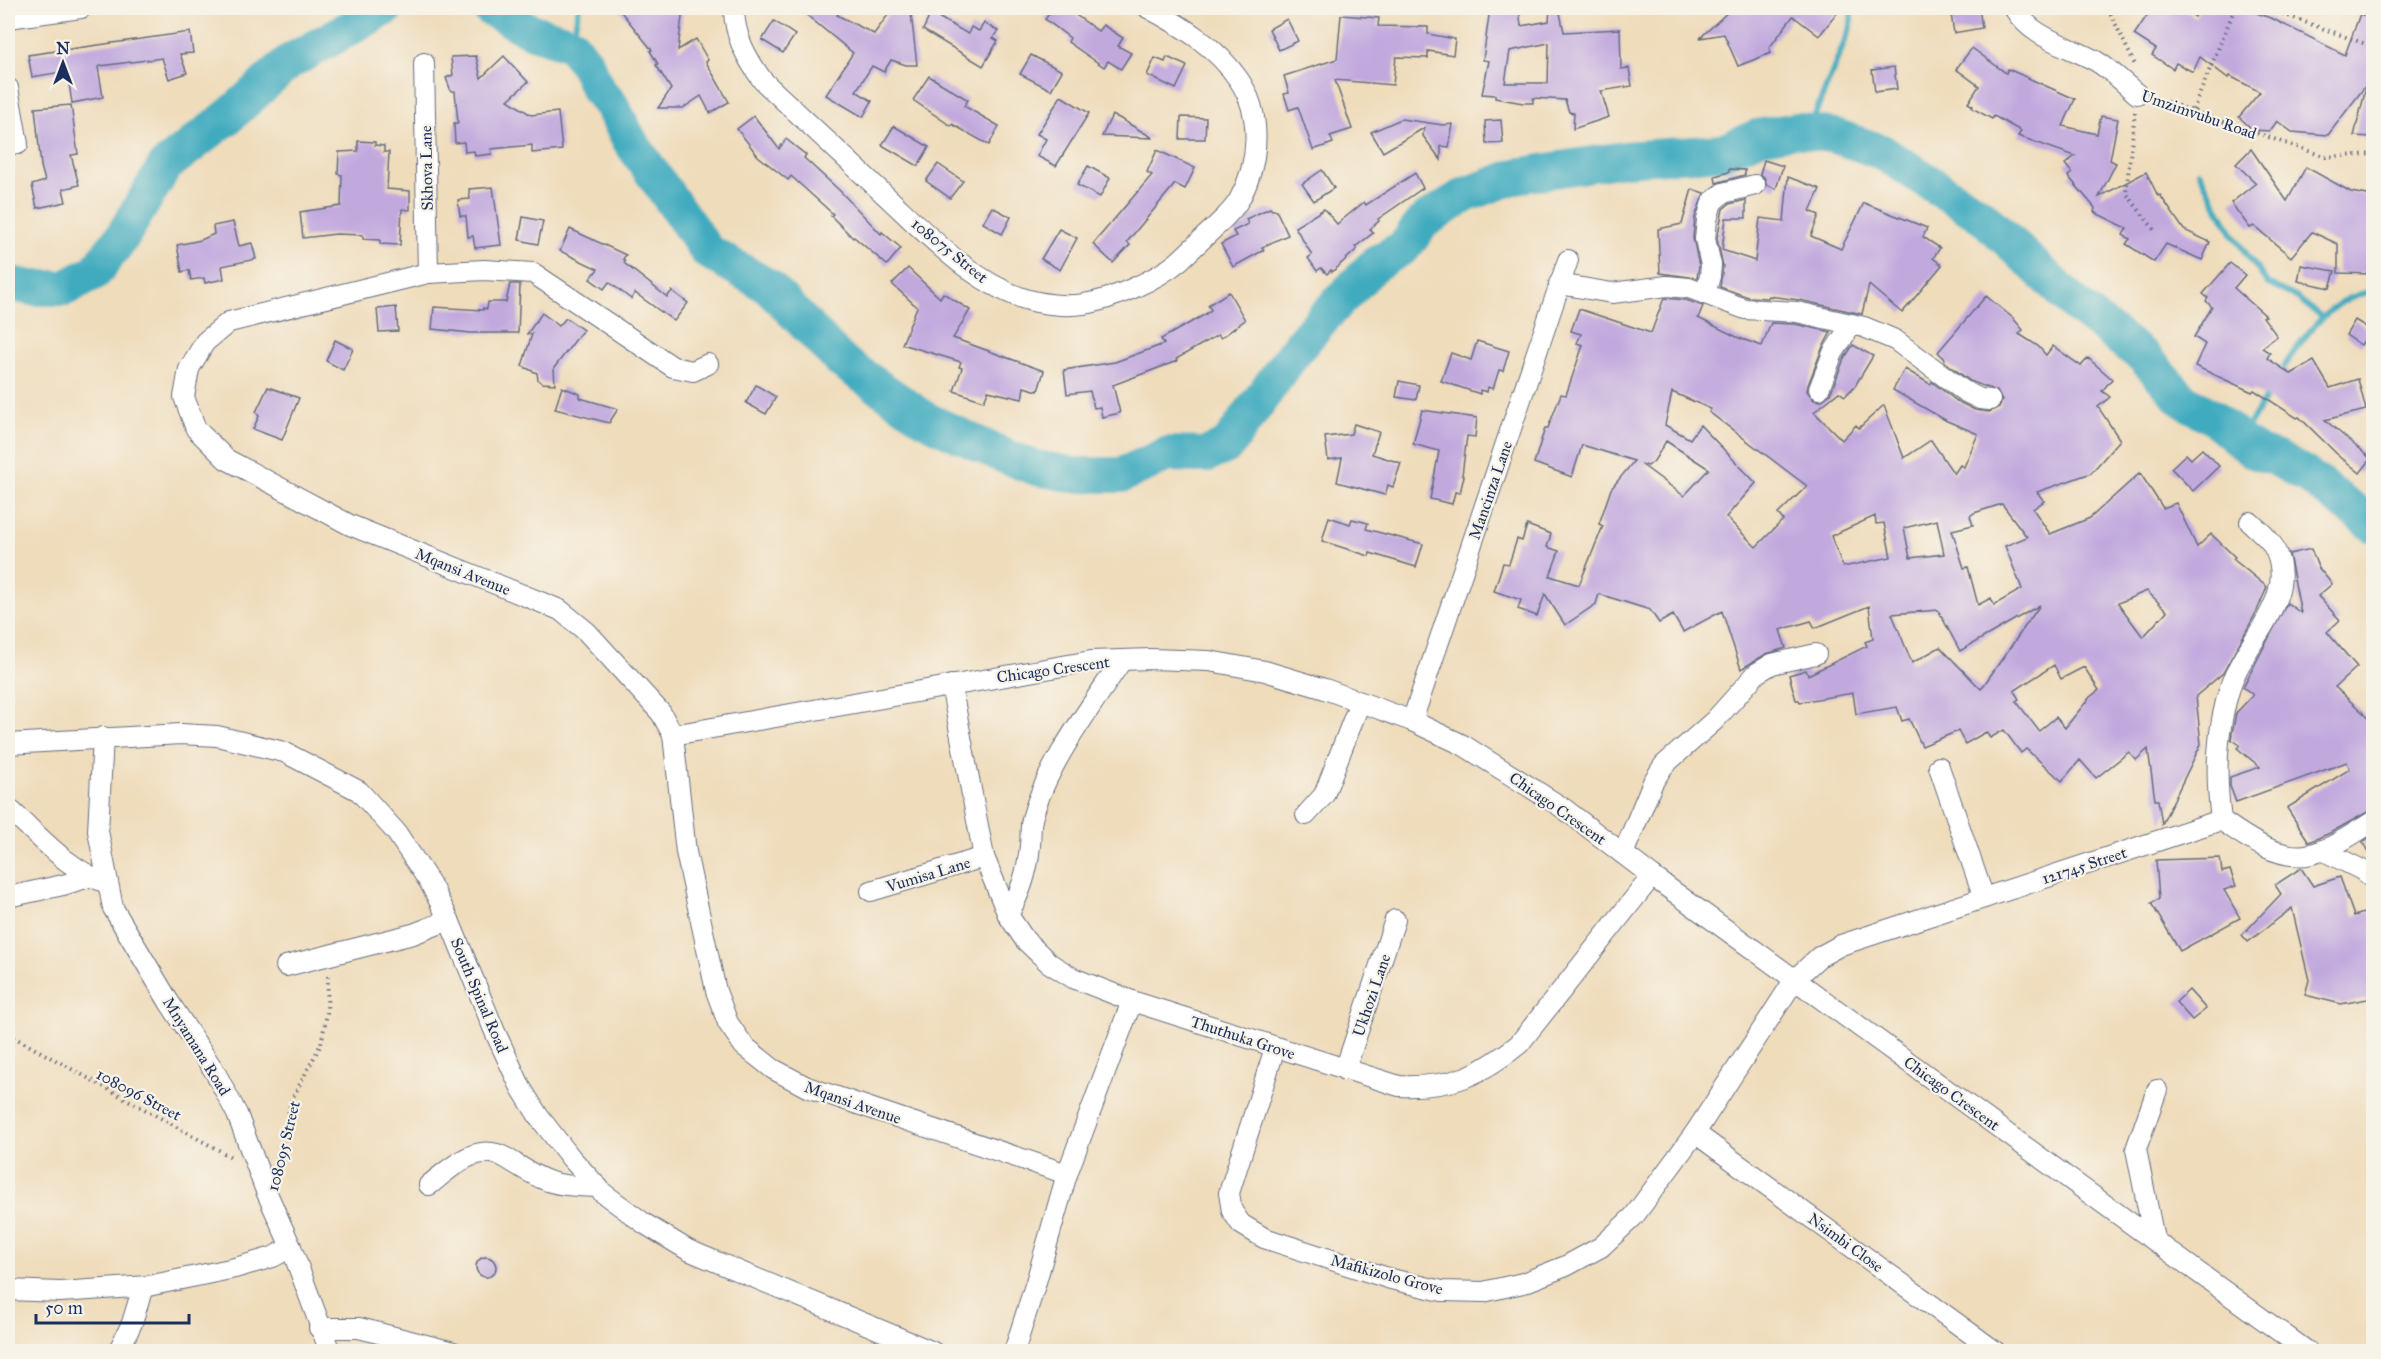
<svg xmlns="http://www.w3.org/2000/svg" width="2381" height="1359" viewBox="0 0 2381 1359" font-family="'IM FELL Great Primer',serif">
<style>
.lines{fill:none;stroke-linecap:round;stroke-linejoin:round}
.stream{stroke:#40abbf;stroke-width:6}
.river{stroke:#40abbf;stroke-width:36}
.building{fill:#c1a9de;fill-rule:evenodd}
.minor-casing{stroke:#656c7f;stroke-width:22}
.path{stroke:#656c7f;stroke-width:4;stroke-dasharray:1.5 4.5;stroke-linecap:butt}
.minor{stroke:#fff;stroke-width:20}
.labels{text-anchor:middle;stroke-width:4.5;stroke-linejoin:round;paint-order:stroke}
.street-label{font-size:16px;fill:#1b2f5e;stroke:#f7f3e8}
</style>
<rect width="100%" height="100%" fill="#f7f3e8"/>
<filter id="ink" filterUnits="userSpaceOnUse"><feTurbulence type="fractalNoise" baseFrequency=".0167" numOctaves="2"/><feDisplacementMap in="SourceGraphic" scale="12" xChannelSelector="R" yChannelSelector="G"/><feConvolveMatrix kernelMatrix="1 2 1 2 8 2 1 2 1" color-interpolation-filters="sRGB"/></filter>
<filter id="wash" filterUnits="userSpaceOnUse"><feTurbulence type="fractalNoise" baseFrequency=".008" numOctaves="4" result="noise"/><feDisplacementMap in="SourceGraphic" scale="24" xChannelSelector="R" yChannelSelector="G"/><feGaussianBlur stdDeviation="1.35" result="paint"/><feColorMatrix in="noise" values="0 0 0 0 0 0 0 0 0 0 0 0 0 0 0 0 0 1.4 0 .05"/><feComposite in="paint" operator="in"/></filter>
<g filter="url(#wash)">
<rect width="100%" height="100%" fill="#efdcbb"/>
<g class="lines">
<g class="stream">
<path d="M571,44L579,8"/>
<path d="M1808,132L1851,26V8"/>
<path d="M2199,172L2233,235L2268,284L2296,297L2323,318"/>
<path d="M2279,375C2294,350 2314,321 2339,304C2349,297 2362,294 2374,290"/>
<path d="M2240,440L2269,392"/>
</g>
<g class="river">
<path d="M489,8L533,32L571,44L586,63L598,90L611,105L630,141L707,251L769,287L841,361L927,420L1004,456L1036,468L1075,475H1122L1168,454L1205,455L1227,446L1295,351L1322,319L1375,264L1404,247L1424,221L1465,195L1516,176L1624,159L1722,152L1757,137L1796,130L1835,136L1882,152L1982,216L2078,307L2144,357L2183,400L2212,417L2253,451L2275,458L2305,474L2374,525"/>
<path d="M8,283L31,288H65L95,272L122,237L165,166L229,116L289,62L386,8"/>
</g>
</g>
<g id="blocks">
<g class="building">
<path d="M618,8H683L678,50L696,39L708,60L706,62L729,102L710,113L701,96L683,108H658L671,89L656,65L658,64L650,51L652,50Z"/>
<path d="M798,8H843L837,15L874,34L893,8H903L911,13L917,65H906L891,60L884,72L872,66L856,91L872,101L863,117L826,95L853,53Z"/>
<path d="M1054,8H1066L1098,31L1103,25L1123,38L1118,46L1131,53L1121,69L1108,61L1104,67L1068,42L1070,38L1045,19Z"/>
<path d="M1490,8H1519L1521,26L1549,21L1550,8H1559L1564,32L1620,29L1621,69L1629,68L1632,86L1601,91L1609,117L1573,129L1574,113L1569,112L1565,100L1533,98V103H1523L1495,98V95L1482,94L1489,61L1483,60ZM1549,43L1548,83H1505L1510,51Z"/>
<path d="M1732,8H1841L1819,36L1793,16L1769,48L1771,53L1738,66L1724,34L1700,38Z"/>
<path d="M1950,8H1979L1982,28L1954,33Z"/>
<path d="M2152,8H2182L2195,17L2200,8H2243L2273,19L2345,55L2360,14L2373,18V76L2369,82L2373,83V137L2354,136L2367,84L2328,135L2292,132L2277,121L2270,131L2253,130L2239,117L2260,92L2230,76L2228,78L2200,57L2193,72L2176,63L2173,69L2152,55L2156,49L2134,35Z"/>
<path d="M931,13L968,34L971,27L979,31L984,23L998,31L993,38L998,41L983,66L923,30Z"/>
<path d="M1341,15L1379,18L1378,26L1428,27V34L1455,39L1453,55L1428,51V58L1396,57L1393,85L1335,80L1352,129L1330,136L1333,143L1313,150L1298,107L1289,110L1284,94L1289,93L1284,76L1337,59Z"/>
<path d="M1287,19L1298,41L1279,50L1269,29Z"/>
<path d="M774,21L795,35L783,53L762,40Z"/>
<path d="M190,32L193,53L180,54L187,73L169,79L162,58L100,66L98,67L103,97L72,103L67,71L32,77L28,55Z"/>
<path d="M1972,48L2006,73L2008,69L2075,99L2063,126L2097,134L2101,116L2118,119L2110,160L2116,163L2099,197L2146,172L2158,196L2160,195L2184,230L2210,242L2202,260L2166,244L2154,262L2126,244L2130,239L2123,235L2127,228L2094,212L2095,208L2068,176L2072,173L2065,164L2075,156L2018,136L2021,131L1994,116L1992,119L1972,108L1973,106L1968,103L1979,86L1956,69Z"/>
<path d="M1031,55L1062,71L1051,90L1020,74Z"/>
<path d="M476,56L481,78L504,56L528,82L508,100L531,115L558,112L562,150L532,153V145L491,149L492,154L475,156L474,151L465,152L464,142L455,143L454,123H458L455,91H451L446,78L453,75L451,57Z"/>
<path d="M1167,57L1187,66L1176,89L1147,75L1155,58L1165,62Z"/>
<path d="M1894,67L1897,89L1875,92L1872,70Z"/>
<path d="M929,76L968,100L964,106L999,126L989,145L952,124L951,126L913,100Z"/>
<path d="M1061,96L1089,113L1056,166L1037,156L1046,139L1037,134Z"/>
<path d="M71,105L78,154L71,155L79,185L63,189L66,202L37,208L32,185L45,181L41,166L35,108Z"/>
<path d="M1112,115L1119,118L1153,138L1102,136Z"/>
<path d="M754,116L779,149L786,139L806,155L804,158L839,190L881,234L882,232L901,248L887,265L854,237L853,238L831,216L833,214L791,176L788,180L758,156L737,129Z"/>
<path d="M1181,117L1206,118L1205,139H1180Z"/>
<path d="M1401,119L1443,125L1453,124L1449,147L1441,146V160L1423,136L1424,128L1383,152L1371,132Z"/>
<path d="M1501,120L1503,143L1486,144L1485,121Z"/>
<path d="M894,126L929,147L918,166L882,145Z"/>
<path d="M358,141L375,142V145L384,146V152H389L387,189L410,191V210L402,209L400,245L380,244V240L363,239V235L336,234L303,238L300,212L341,206L342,175L338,174L339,152L358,151Z"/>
<path d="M2251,149L2287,201L2306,167L2351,192L2373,196V274L2338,273V244L2312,232L2291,257L2254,226L2250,228L2231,203L2256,183L2236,164Z"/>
<path d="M1157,150L1195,168L1185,189L1175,184L1127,242L1130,245L1113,263L1093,244L1152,175L1147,172Z"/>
<path d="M1764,160L1783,166L1776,189L1767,185L1764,177L1760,174Z"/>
<path d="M938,164L963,181L950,198L926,181Z"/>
<path d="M1088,166L1110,178L1100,197L1077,185Z"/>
<path d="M1729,169L1745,170V175L1716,183L1715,176L1729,172Z"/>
<path d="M1322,170L1334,188L1314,201L1302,184Z"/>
<path d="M1415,173L1423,188L1378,219L1379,221L1370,229L1373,233L1355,247L1357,249L1332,272L1331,270L1327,274L1321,268L1317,271L1308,258L1312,255L1295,227L1324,209L1337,224L1364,202L1366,205Z"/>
<path d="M1788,177L1820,189L1810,211L1819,215L1811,236L1841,249L1864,203L1927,228L1923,237L1940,248L1933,258L1942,265L1902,313L1869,285L1862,314L1799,300L1769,296L1768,298L1748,297L1720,287L1723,266L1717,238L1723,209L1729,204L1746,200V218H1726L1722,250L1755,261L1760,218L1784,221Z"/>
<path d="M493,187L501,245L475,248L473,236L468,237L466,216H460L458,200L470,199L469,189Z"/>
<path d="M1692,189L1704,193L1695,217L1693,238L1699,266L1697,278L1660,273L1658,229L1682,224Z"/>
<path d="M992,207L1011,217L1002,234L983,223Z"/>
<path d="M1270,208L1272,210H1276L1288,235L1262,247L1264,250L1233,267L1221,244L1236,236L1233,231L1248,224L1246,219Z"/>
<path d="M523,217L543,221L538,244L519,240Z"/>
<path d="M233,222L239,246L252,243L256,259L222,266L224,279L205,283L204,278L191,280L189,270L182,272L177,245L201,240L214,234L213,226Z"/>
<path d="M570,229L626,255L623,259L625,261L624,263L667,297L672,291L688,303L674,321L635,293L631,299L609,282L604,289L590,279L598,269L560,251Z"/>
<path d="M1059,229L1077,238L1060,270L1041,259Z"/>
<path d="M2230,263L2245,275L2234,288L2266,316L2263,317L2277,336L2262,348L2270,353L2267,358L2291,374L2314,361L2330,388L2358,379L2366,410L2325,420L2371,459L2360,473L2337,454L2299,417L2297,418L2254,390L2252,392L2195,366L2205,344L2194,337L2212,307L2206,301L2208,298L2203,294Z"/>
<path d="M2301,265L2335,271L2330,288L2298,281Z"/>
<path d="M908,268L940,298L943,293L970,310L953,338L1044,371L1038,391L1024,387L1022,399L988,391L984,401L954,391L962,368L959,367L961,362L902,344L917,307L892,284Z"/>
<path d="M510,284H520L518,333H471L432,329L434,307L483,310V308L487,309L488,302H506Z"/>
<path d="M1229,292L1245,320L1221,338L1218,335L1176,359L1177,361L1113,385L1120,413L1102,417L1100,407L1094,408L1090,391L1067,394L1064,370L1115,362L1164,344L1161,339L1204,315L1211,310L1208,305Z"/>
<path d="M1986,296L2013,318L2023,330L2019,334L2038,346L2046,355L2053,346L2081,366L2088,358L2112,379L2102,391L2110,397L2098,407L2120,440L2091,473L2037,492L2044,501L2033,509L2050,534L2090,518L2140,473L2163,508L2176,503L2197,547L2211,534L2235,557L2233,559L2267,587L2257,611L2223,673L2196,696L2201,744L2162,824L2158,800H2155L2148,749L2136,760L2129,752L2096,778L2080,760L2062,781L2026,749L2021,753L2004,730L1990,738L1986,732L1965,744L1958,731L1922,746L1909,719L1902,721L1897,707L1856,714L1853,693L1800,702L1799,700H1796L1789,675L1806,670L1808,675L1867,646L1865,642L1873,639L1869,606L1815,628L1811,621L1780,630L1786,648L1766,654L1741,669L1722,611L1683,632L1673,615L1659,623L1650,610L1599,594L1596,604L1565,625L1545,594L1537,616L1518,609L1521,600L1494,591L1503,563L1509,564L1517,539L1522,541L1527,525L1551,534L1547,547L1559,551L1550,576L1579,585L1603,526L1599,524L1611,489L1634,461L1582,445L1572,477L1534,463L1545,428H1548L1561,394L1566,395L1583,345L1577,343L1581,334L1571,331L1579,309L1651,333L1664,298L1686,300L1703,306L1698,318L1739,338L1762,346L1771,323L1795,324L1831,332L1822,349L1808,385L1807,391L1814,400L1821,401L1830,394L1844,359L1853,345L1873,356L1855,386L1845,396L1839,392L1814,412L1842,440L1856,425L1859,428L1884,405L1904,458L1931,440L1954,474L1960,465L1964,467L1978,434L1947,421L1893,390L1905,369L1930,384L1932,382L1957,401L1975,410L1989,412L1999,407L2002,401L1997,391L1970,381L1944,361L1945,359L1938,352ZM1672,392L1711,409L1709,412L1807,486L1778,514L1783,520L1756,547L1726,517L1756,483L1700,425L1690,439L1665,425ZM1666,441L1709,469L1684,496L1641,464L1648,466L1654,461ZM2002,504L2027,537L2005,546L2022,589L1994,605L1991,598L1978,605L1968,567L1964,568L1952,530L1973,525L1970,516L1974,513ZM1875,516L1876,524L1884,523L1891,557L1843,567L1831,536ZM1937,520L1944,554L1910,558L1904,528ZM2147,591L2167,611L2143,637L2118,603ZM2040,605L1981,689L1940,647L1912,663L1892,614L1938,610L1960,651ZM2054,665L2061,679L2084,667L2099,690L2090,697L2065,728L2056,717L2039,731L2016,701L2019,699L2014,691Z"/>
<path d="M396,307L398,331L379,332L377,309Z"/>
<path d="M542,313L559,326L566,318L583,330L554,368L555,384L542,383L538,380L537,373L522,366L532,334H527Z"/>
<path d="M2355,320L2371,330L2361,345L2346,335Z"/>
<path d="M335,340L353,349L343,370L326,361Z"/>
<path d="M1477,341L1509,351L1503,371L1499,370L1493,389L1488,387L1487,392L1480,390V394L1441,381L1451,353L1471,360Z"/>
<path d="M1399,381L1419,385L1416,400L1396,397Z"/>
<path d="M756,385L776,397L766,414L746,403Z"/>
<path d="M268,387L299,398L282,440L253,429L259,416L256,412Z"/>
<path d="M562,387L580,394V398L618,409L609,423L555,409Z"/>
<path d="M1422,410L1477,418L1475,437L1467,436L1462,475L1464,476L1460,493L1455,492L1452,504L1430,499L1439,451L1413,444Z"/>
<path d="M1354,424L1379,432L1372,454L1401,463L1393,487L1388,485L1385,495L1337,482L1342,458L1328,460L1325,437L1351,434Z"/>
<path d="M2202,449L2219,466L2193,491L2171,468L2186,454L2191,459Z"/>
<path d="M1329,517L1350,524L1352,519L1368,523L1366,529L1423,544L1416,567L1370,553L1369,556L1322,541Z"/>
<path d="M2311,549L2318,567L2332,584L2318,596L2340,620L2327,632L2357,667L2335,687L2373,722V809L2330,833L2309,842L2287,808L2350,769L2347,762L2236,802L2230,786V777L2260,767L2237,748L2240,745L2231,739L2236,713L2253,695L2243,687L2287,603L2301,613L2289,554Z"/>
<path d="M2373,835V862L2363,842Z"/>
<path d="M2220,858L2222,872L2230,870L2236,886L2224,890L2240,918L2180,951L2151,903L2159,899L2156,860Z"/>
<path d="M2301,868L2313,886L2340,877L2354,916L2373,910V998L2341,1004L2305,995L2309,980L2292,908L2248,942L2242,935L2281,894L2275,885Z"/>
<path d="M2189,990L2206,1009L2192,1020L2176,1002Z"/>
<circle cx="486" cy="1267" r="10"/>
</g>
</g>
</g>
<g filter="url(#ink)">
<use href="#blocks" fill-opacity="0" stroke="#656c7f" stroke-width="1.5"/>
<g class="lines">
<g class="minor-casing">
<g id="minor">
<path d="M734,8C734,36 747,59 763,81C804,119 844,157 885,195C926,233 968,279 1022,298C1040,304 1066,307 1084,304C1112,300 1158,279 1179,261C1190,251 1201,240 1212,230C1221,221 1233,211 1239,200C1259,164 1263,115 1239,80C1216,46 1182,26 1148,8"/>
<path d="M2014,8C2031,38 2067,45 2096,61C2111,70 2124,83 2137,94"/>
<path d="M8,18L81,8"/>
<path d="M424,63L428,273"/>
<path d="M8,88L18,144"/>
<path d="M1559,284L1612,293L1667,286L1689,288L1745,309L1797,312L1864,327L1895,340L1964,391L1980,399L1990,400"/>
<path d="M1705,294L1710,276L1711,265L1705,239L1707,220L1712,202L1723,193L1755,185"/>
<path d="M708,364L693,371L673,367L533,273L484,270L428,273L229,322L205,342L189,369L184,397L196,429L226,459L350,525L560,610L587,632L661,713L673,735L686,852L716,991L728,1023L744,1046L773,1069L807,1087L1067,1174"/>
<path d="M1819,389L1833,353L1852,324"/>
<path d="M951,685L984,857L1008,915L1025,940L1049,963L1073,978L1132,1001L1399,1086C1452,1088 1479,1076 1519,1044L1652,876"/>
<path d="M1412,721L1568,260"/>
<path d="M673,735L1091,661L1151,659L1209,661L1265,671L1325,689L1412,721L1463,745L1563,808L1652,876L2308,1352"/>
<path d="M103,737L98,831L113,908L169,1002L215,1072L237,1114L266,1191L291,1247L330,1352"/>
<path d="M8,744L181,734L217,736L284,752L359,791L396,832L430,883L449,920L495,1032L521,1088L539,1117L571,1158L603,1193L645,1224L688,1250L933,1352"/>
<path d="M1939,767L1984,898"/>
<path d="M8,808C39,835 67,870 107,883"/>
<path d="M1306,815L1324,795L1360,702"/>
<path d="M2221,820C2215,773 2216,730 2231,684C2246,639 2301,596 2273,546C2268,537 2257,529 2250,522"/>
<path d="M2322,850L2362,870L2374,880"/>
<path d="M1623,854L1653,782L1664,765L1715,720L1757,673L1772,664L1816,654"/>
<path d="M871,891L984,857"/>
<path d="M8,897L63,885L89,877"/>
<path d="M1008,915C1021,891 1027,874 1030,846C1031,837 1030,827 1032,819C1046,765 1091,707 1122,660"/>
<path d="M286,966L413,934L449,920"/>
<path d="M1275,1048L1229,1193L1232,1211L1241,1224L1264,1238L1391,1279L1442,1291L1483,1292L1523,1283L1566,1266L1601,1247L1634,1216L1695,1133L1795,979L1819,957L1841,945L2221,820C2245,837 2280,862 2311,854C2334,848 2354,833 2374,821"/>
<path d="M1345,1070L1395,920"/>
<path d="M1695,1133L1996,1352"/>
<path d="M429,1185C451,1168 477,1141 506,1158C521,1167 535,1177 551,1182C566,1187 583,1186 598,1187"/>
<path d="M2154,1239L2136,1149L2157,1090"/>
<path d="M8,1290L60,1292L148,1286L235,1268L273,1257L291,1247"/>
<path d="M319,1328H359L453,1352"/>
<path d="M118,1352L132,1323L143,1287"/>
<path d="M1014,1352L1036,1282L1067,1174L1132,1001"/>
</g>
</g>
<g class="path">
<path d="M2108,8L2135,65"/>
<path d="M2266,8L2374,47"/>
<path d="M2155,98L2326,157L2374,154"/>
<path d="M2193,110L2235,8"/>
<path d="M2135,112L2126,193L2156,232"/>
<path d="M8,1034L233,1158"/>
<path d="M277,1166L291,1101L321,1044L327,1013L328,976"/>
</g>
<use href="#minor" class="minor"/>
</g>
</g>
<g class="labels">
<g class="street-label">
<text transform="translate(2199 114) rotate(19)" y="6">Umzimvubu Road</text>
<text transform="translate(426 168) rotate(-91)" y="6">Skhova Lane</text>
<text transform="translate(950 250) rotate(39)" y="6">108075 Street</text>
<text transform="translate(1490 490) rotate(-71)" y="6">Mancinza Lane</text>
<text transform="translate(463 571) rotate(22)" y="6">Mqansi Avenue</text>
<text transform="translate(1053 669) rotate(-8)" y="6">Chicago Crescent</text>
<text transform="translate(1558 808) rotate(35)" y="6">Chicago Crescent</text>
<text transform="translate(2084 865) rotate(-18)" y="6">121745 Street</text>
<text transform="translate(928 874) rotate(-17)" y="6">Vumisa Lane</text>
<text transform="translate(480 995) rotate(67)" y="6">South Spinal Road</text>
<text transform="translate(1371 995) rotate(-71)" y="6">Ukhozi Lane</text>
<text transform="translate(1243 1037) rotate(18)" y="6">Thuthuka Grove</text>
<text transform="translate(197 1046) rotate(58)" y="6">Mnyamana Road</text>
<text transform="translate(1952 1093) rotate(36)" y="6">Chicago Crescent</text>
<text transform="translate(139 1094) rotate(28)" y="6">108096 Street</text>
<text transform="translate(853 1102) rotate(19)" y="6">Mqansi Avenue</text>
<text transform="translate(283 1146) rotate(-76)" y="6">108095 Street</text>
<text transform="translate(1846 1242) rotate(36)" y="6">Nsimbi Close</text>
<text transform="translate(1387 1274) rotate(15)" y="6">Mafikizolo Grove</text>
</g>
</g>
<rect width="2381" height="1359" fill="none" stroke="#f7f3e8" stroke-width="30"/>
<g transform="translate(63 63)" stroke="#f7f3e8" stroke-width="4.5" paint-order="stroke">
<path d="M0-4.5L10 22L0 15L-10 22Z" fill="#1b2f5e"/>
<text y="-9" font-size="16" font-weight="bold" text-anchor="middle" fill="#1b2f5e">N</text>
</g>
<path d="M36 1314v9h153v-9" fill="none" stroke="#1b2f5e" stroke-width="3"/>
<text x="45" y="1314" font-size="18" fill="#1b2f5e" stroke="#f7f3e8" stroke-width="4.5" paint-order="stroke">50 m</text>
</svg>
